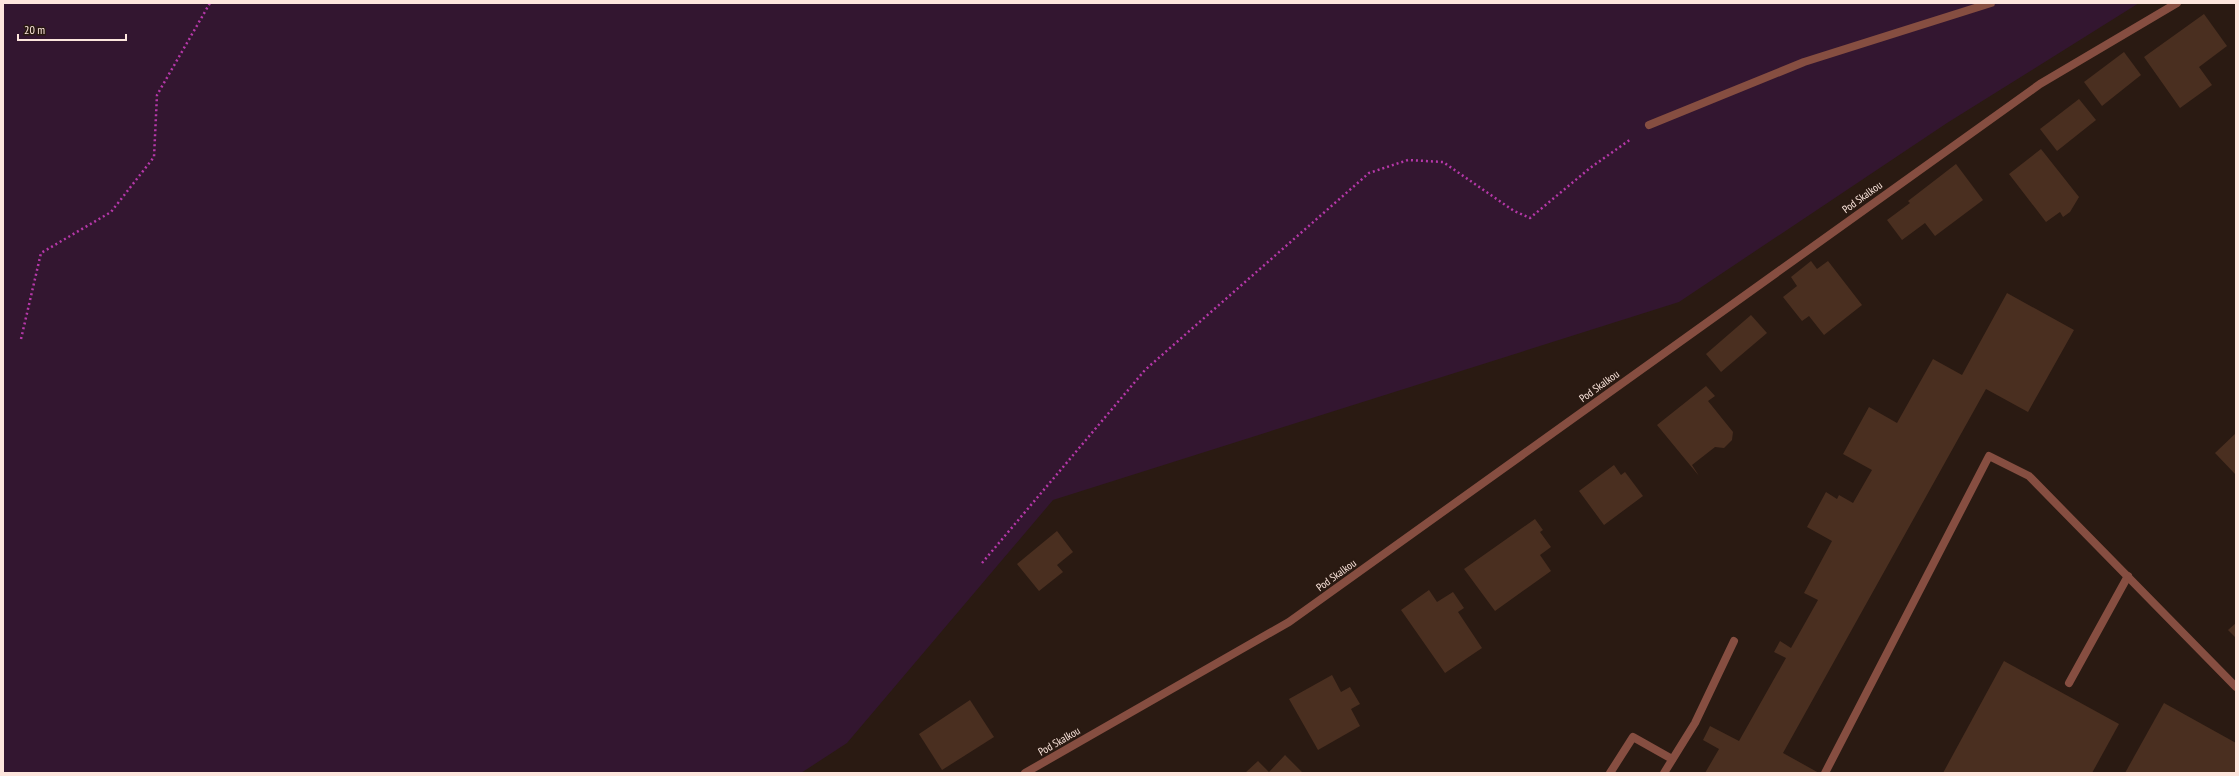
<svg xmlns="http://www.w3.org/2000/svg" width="2239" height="776" viewBox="0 0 2239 776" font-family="'PT Sans Narrow',sans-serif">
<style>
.green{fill:#331630}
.building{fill:#4a2f20}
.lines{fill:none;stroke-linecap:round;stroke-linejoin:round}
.path{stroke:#b638a9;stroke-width:2.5;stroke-dasharray:2 3;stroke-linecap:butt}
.service{stroke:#864e41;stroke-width:8}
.minor{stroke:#864e41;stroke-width:8}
.labels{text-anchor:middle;stroke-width:4;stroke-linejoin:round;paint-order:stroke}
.street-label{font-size:11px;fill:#fde6dd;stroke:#2a1a12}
</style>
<rect width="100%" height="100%" fill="#2a1a12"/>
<path class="green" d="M3,3H2139L1947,123L1679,302L1053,500L847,743L801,773H3Z"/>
<g class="building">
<path d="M2204,14L2227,46L2199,67L2212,85L2180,108L2144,57Z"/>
<path d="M2124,52L2141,75L2102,106L2084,82Z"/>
<path d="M2079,99L2096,120L2057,151L2040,129Z"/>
<path d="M2041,149L2079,197L2070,212L2063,217L2060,212L2046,222L2009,174Z"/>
<path d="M1956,164L1983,200L1935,236L1925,223L1902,240L1887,220L1910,203L1908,201Z"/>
<path d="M1811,261L1817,269L1828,261L1862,305L1824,335L1809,316L1802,321L1783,297L1797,286L1791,277Z"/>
<path d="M2007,293L2074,330L2028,412L1986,389L1783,753L1819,773H1705L1719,749L1703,740L1710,726L1739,741L1786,658L1774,652L1780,641L1791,648L1818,600L1804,593L1832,541L1807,527L1826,492L1837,499L1839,495L1853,503L1872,470L1843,454L1869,407L1897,423L1933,359L1962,375Z"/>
<path d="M1751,315L1767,333L1721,372L1706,354Z"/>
<path d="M1706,386L1715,396L1708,401L1733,432L1732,440L1724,448L1715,447L1692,465L1699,476L1657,425Z"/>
<path d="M2236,433V475L2215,453Z"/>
<path d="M1614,465L1621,475L1625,472L1643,496L1604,525L1579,491Z"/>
<path d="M1535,519L1543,530L1540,532L1551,547L1540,555L1551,571L1495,611L1464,569Z"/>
<path d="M1057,531L1073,552L1057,565L1063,572L1039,591L1017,564Z"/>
<path d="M1429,590L1437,602L1453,592L1464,608L1458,612L1482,648L1445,673L1401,610Z"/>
<path d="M2236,623V638L2228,630Z"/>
<path d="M2004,661L2119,724L2092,773H1943Z"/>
<path d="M1332,675L1341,692L1350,687L1360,704L1351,709L1360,726L1318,750L1289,699Z"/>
<path d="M970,700L994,737L942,770L919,734Z"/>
<path d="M2164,703L2236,743V773H2125Z"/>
<path d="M1285,755L1303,773H1245L1258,761L1269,772Z"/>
</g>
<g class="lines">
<g class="path">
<path d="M21,339L41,253L111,212L154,157L157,95L210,3"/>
<path d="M982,563L1145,370L1369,173L1408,160L1443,162L1514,211L1530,218L1590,168L1631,139"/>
</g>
<g class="service">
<path d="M2069,683L2128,576"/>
<path d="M1610,773L1633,737L1672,759"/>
<path d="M1664,773L1695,723L1734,641"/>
<path d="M1825,773L1989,456L2029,476L2236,687"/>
</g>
<g class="minor">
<path d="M1649,125L1804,62L1991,3"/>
<path d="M1025,773L1289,622L2040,84L2177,3"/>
</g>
</g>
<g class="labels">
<g class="street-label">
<text transform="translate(1862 197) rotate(-36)" y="4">Pod Skalkou</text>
<text transform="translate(1599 386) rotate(-36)" y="4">Pod Skalkou</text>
<text transform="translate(1336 575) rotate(-36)" y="4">Pod Skalkou</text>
<text transform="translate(1059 741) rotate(-30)" y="4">Pod Skalkou</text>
</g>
</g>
<rect width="2239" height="776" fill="none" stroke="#fde6dd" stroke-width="8"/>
<path d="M18 34v6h108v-6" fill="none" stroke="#fde6dd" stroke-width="2"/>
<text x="24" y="34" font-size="12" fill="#fde6dd" stroke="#2a1a12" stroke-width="3" paint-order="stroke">20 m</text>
</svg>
